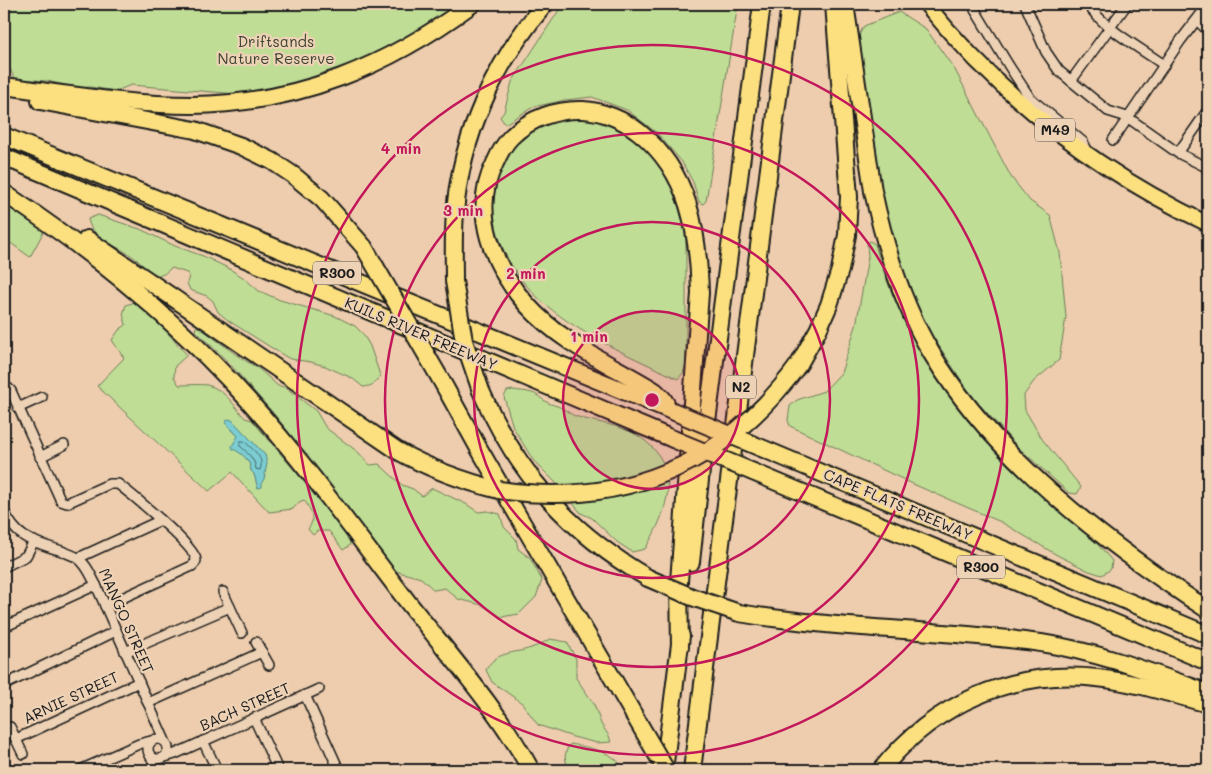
<svg xmlns="http://www.w3.org/2000/svg" width="1212" height="774" viewBox="0 0 1212 774" font-family="Mali,sans-serif">
<style>
.green{fill:#bfdd95;stroke:#6e7c58;fill-rule:evenodd}
.water{fill:#7ccdd2;stroke:#568689}
.lines{fill:none;stroke-linecap:round;stroke-linejoin:round}
.shore{stroke:#426365;stroke-width:1}
.minor-casing{stroke:#1c1c1c;stroke-width:12}
.primary-casing{stroke:#1c1c1c;stroke-width:18}
.motorway-casing{stroke:#1c1c1c;stroke-width:20}
.minor{stroke:#eed2b5;stroke-width:9}
.primary{stroke:#fce080;stroke-width:14}
.motorway{stroke:#fce080;stroke-width:16}
.motorway-bridge-casing{stroke:#1c1c1c;stroke-width:20;stroke-linecap:butt}
.motorway-bridge{stroke:#fce080;stroke-width:16}
.ring{fill:none;stroke:#c2185b;stroke-width:2.5}
.labels{text-anchor:middle;stroke-width:4.5;stroke-linejoin:round;paint-order:stroke}
.shield{fill:#eed2b5;stroke:#5b534a;stroke-width:1}
.shield-label{font-size:14px;font-weight:bold;fill:#1c1c1c}
.park-label{font-size:15px;fill:#3d4334;stroke:#eed2b5}
.street-label{font-size:15px;fill:#1c1c1c;stroke:#eed2b5}
.centre{fill:#c2185b;stroke:#eed2b5;stroke-width:2.5}
.ring-label{font-size:15px;text-anchor:middle;font-weight:bold;fill:#c2185b;stroke:#eed2b5;stroke-width:4.5;stroke-linejoin:round;paint-order:stroke}
</style>
<rect width="100%" height="100%" fill="#edcdad"/>
<filter id="ink" filterUnits="userSpaceOnUse"><feTurbulence type="fractalNoise" baseFrequency=".02" numOctaves="2"/><feDisplacementMap in="SourceGraphic" scale="10" xChannelSelector="R" yChannelSelector="G"/><feConvolveMatrix kernelMatrix="1 2 1 2 8 2 1 2 1" color-interpolation-filters="sRGB"/></filter>
<g filter="url(#ink)">
<g class="green">
<path d="M4,4H460L416,35L283,98L131,85L116,91L90,87L79,88L47,81L17,79L14,77L10,69L4,68Z"/>
<path d="M563,4H738L706,201L703,204L699,202L693,182L682,162L657,133L627,110L592,97L565,100L533,107L505,124L500,117L504,112L512,82Z"/>
<path d="M899,12L926,29L955,70L1011,177L1030,201L1050,215L1060,253L1066,317L1059,360L1034,381L1024,395L1025,410L1042,439L1081,487L1077,494L1069,493L1017,446L971,395L922,320L894,253L882,199L858,37L864,26Z"/>
<path d="M576,117C582,117 589,116 595,118C653,129 679,189 686,241V364L683,373L678,379C607,344 512,310 495,222C491,205 491,182 501,166C505,159 509,150 514,143C526,128 557,120 576,117Z"/>
<path d="M4,204L44,231L30,257L8,241L4,239Z"/>
<path d="M98,215L140,229L175,246L203,256L228,268L244,278L259,291L280,300L335,316L355,326L363,334L370,346L380,375C377,383 373,386 363,387L352,378L325,366L311,362L290,359L283,355L229,321L218,312L213,301L207,296L190,290L187,283L189,276L187,273L172,268C167,270 164,276 159,275C149,274 143,265 136,259C123,248 104,244 93,230C90,227 89,223 88,219Z"/>
<path d="M870,241L875,244C901,341 965,420 1035,489C1061,514 1089,531 1112,561L1111,569L1102,575L1089,571L1057,555L1001,522L913,484L790,426L788,420L790,406L797,400L824,391L841,373L856,326L868,257L867,243Z"/>
<path d="M135,302L159,323L187,355L175,366L174,377L179,385C187,385 200,384 207,385C225,389 234,406 245,418L252,420L301,478L310,486L349,539L350,545L343,550L329,531H317L313,535L308,529C316,519 311,510 304,500L299,502L293,509L269,512L232,472L209,491L97,386L124,358L112,340L119,330L126,325L123,314L126,305ZM225,423L237,426L265,455C266,467 266,477 258,488L254,474L251,471C251,462 244,454 236,450L238,436Z"/>
<path d="M196,327H199L238,356L259,369L278,386L285,387L316,411L326,428L358,452L370,465L379,464L402,485L413,489L422,496L432,488L466,504L478,512L487,511L500,514L504,527L516,539L518,549L530,558L542,580L536,597L519,614L501,617L482,605L458,599L445,588L434,590L421,578L395,571L274,414L229,363L195,330Z"/>
<path d="M513,390C519,391 526,391 532,393C537,394 540,398 545,401C550,405 557,405 562,408C567,411 570,414 575,416C595,423 619,424 637,435C684,465 669,510 645,549L632,552L617,542L592,518L581,513L555,482L533,460L513,427L504,397L507,391Z"/>
<path d="M550,639L567,642L576,659V678L594,704L601,724L609,736L611,742L597,743L573,737L538,725L522,703L492,682L486,670C495,651 514,654 531,648C538,646 544,642 550,639Z"/>
<path d="M571,744C590,748 615,751 624,770H568L565,756L568,746Z"/>
</g>
<path class="water" d="M228,419L232,420L265,455L267,463L264,479L262,482V487L258,488L254,474L251,471C251,461 242,453 233,449L232,446L238,436L225,422Z"/>
<g class="lines">
<path class="shore" d="M241,441H244C253,450 265,457 260,470L256,469C255,459 247,452 240,446Z"/>
<g class="minor-casing">
<g id="minor">
<path d="M1025,4L1046,52L1059,71L1108,111L1127,117L1178,153L1208,168"/>
<path d="M1088,4C1101,27 1142,49 1164,65"/>
<path d="M975,10L1009,66L1030,98L1083,142L1087,150"/>
<path d="M1197,20L1208,31"/>
<path d="M1071,81L1127,4"/>
<path d="M1113,140L1181,40L1208,5"/>
<path d="M1178,153L1208,110"/>
<path d="M4,387L8,388L11,391L61,501L67,503L109,484H118C131,494 195,546 196,560C196,563 194,564 192,566L105,606"/>
<path d="M18,408L42,397"/>
<path d="M40,457L64,445"/>
<path d="M4,511C17,540 34,542 62,551C68,554 74,555 79,559C88,566 91,576 96,585L165,741"/>
<path d="M78,558L161,520"/>
<path d="M4,567L26,556L34,541"/>
<path d="M223,592L242,633"/>
<path d="M4,627L96,585"/>
<path d="M256,642L269,665"/>
<path d="M125,652L230,607"/>
<path d="M4,685L116,631"/>
<path d="M305,695L339,770"/>
<path d="M148,703L262,652"/>
<path d="M254,718L278,770"/>
<path d="M10,727L23,754"/>
<circle cx="158" cy="749" r="10"/>
<path d="M16,739L139,682"/>
<path d="M203,741L217,770"/>
<path d="M150,755L157,770"/>
<path d="M165,757L175,754L319,689"/>
<path d="M80,770L139,744L151,741"/>
</g>
</g>
<g class="primary-casing">
<path id="primary" d="M926,4C1002,98 1099,172 1208,224"/>
</g>
<g class="motorway-casing">
<g id="motorway">
<path d="M845,4L873,191C885,248 902,304 932,354C995,459 1107,544 1208,610"/>
<path d="M4,86C66,94 130,105 192,105C298,104 388,66 472,4"/>
<path d="M40,101L195,130L241,146L272,161L293,175L322,199L364,247"/>
<path d="M4,136L670,410"/>
<path d="M4,157C227,251 450,346 673,439"/>
<path d="M4,193C93,252 176,320 248,400C305,463 355,533 407,601C450,656 498,709 531,770"/>
<path d="M87,239L398,451C430,469 463,481 499,490"/>
<path d="M454,281C454,259 453,236 455,213C461,136 495,62 545,4"/>
<path d="M799,364L818,330L829,305L840,270L847,235L849,197L834,4"/>
<path d="M441,380L478,447L634,715"/>
<path d="M481,391C518,475 569,532 648,578"/>
<path d="M670,410L663,399L655,391C611,364 562,344 527,305C493,267 470,211 495,163C499,154 504,144 511,137C530,118 557,109 583,110C603,111 624,120 639,132C690,173 698,231 700,293L679,582L680,647"/>
<path d="M759,447L1208,635"/>
<path d="M753,472L1208,662"/>
<path d="M691,562L703,452L762,4"/>
<path d="M739,613C839,630 941,629 1041,643C1099,652 1153,673 1208,693"/>
<path d="M664,770L681,636"/>
<path d="M692,770L790,4"/>
<path d="M881,770C933,704 1013,669 1097,678C1135,682 1172,694 1208,704"/>
</g>
</g>
<use href="#minor" class="minor"/>
<use href="#primary" class="primary"/>
<use href="#motorway" class="motorway"/>
<g class="motorway-bridge-casing">
<g id="motorway-bridge">
<path d="M364,247L441,380"/>
<path d="M454,281L464,341L481,391"/>
<path d="M670,410L759,447"/>
<path d="M673,439L753,472"/>
<path d="M499,490C622,508 725,466 799,364"/>
<path d="M648,578L692,597L739,613"/>
<path d="M634,715L666,770"/>
</g>
</g>
<use href="#motorway-bridge" class="motorway-bridge"/>
</g>
</g>
<circle cx="652" cy="400" r="89" fill="#c2185b" fill-opacity=".12"/>
<g class="ring">
<circle cx="652" cy="400" r="89"/>
<circle cx="652" cy="400" r="178"/>
<circle cx="652" cy="400" r="267"/>
<circle cx="652" cy="400" r="355"/>
</g>
<g class="labels">
<g class="shield">
<rect x="1035" y="118.5" width="40" height="23" rx="4"/>
<rect x="313" y="261.5" width="48" height="23" rx="4"/>
<rect x="726" y="375.5" width="30" height="23" rx="4"/>
<rect x="957" y="555.5" width="48" height="23" rx="4"/>
</g>
<g class="shield-label">
<text x="1055" y="135">M49</text>
<text x="337" y="278">R300</text>
<text x="741" y="392">N2</text>
<text x="981" y="572">R300</text>
</g>
<g class="park-label">
<text x="276" y="47">Driftsands<tspan x="276" dy="17">Nature Reserve</tspan></text>
</g>
<g class="street-label">
<text transform="translate(421 334) rotate(23)" y="5">KUILS RIVER FREEWAY</text>
<text transform="translate(898 505) rotate(23)" y="5">CAPE FLATS FREEWAY</text>
<text transform="translate(126 621) rotate(66)" y="5">MANGO STREET</text>
<text transform="translate(71 698) rotate(-25)" y="5">ARNIE STREET</text>
<text transform="translate(245 707) rotate(-24)" y="5">BACH STREET</text>
</g>
</g>
<circle cx="652" cy="400" r="8" class="centre"/>
<g class="ring-label">
<text x="401" y="154">4 min</text>
<text x="463" y="216">3 min</text>
<text x="526" y="279">2 min</text>
<text x="589" y="342">1 min</text>
</g>
<rect width="1212" height="774" fill="none" stroke="#eed2b5" stroke-width="20"/>
<rect x="10" y="10" width="1192" height="754" fill="none" stroke="#1c1c1c" stroke-width="2" filter="url(#ink)"/>
</svg>
